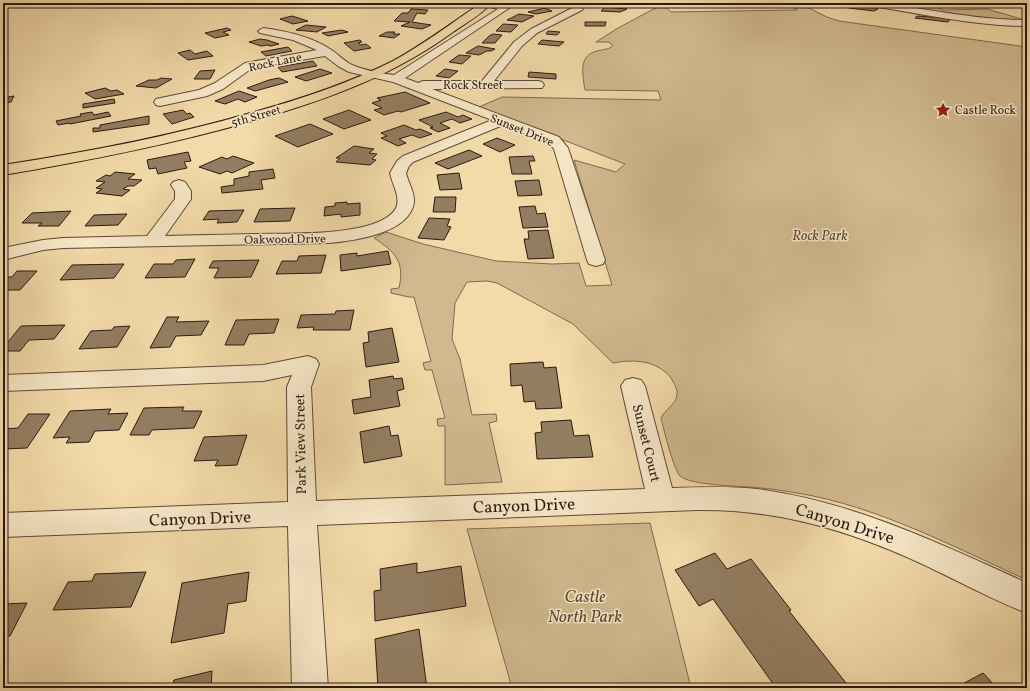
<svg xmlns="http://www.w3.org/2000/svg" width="1030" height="691" viewBox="0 0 1030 691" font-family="Vollkorn,serif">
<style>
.green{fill:#d1b98f;stroke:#7e6a50}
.building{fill:#937e61;stroke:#2b1a12}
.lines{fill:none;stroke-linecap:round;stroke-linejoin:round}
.minor-casing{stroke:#5d4a38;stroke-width:2}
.major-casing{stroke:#2b1a12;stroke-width:2}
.minor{fill:#f7e7c7;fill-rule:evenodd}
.major{fill:#f3daa9;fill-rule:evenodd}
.rail-casing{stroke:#2b1a12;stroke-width:2}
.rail{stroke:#f7e7c7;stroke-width:1.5;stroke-dasharray:4;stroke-linecap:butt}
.labels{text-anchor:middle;stroke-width:3;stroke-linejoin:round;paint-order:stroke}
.far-street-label{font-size:12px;fill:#2b1a12;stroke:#f7e7c7}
.far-poi-label{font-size:12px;fill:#2b1a12;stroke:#f7e7c7;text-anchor:start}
.park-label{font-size:14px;font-style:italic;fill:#5d4a38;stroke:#f7e7c7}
.street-label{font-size:14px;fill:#2b1a12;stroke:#f7e7c7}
.near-street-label{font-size:17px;fill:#2b1a12;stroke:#f7e7c7}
.near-park-label{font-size:17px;font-style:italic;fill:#5d4a38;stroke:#f7e7c7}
</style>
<rect width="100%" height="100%" fill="#f3daa9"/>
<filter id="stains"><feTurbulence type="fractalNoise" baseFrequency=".005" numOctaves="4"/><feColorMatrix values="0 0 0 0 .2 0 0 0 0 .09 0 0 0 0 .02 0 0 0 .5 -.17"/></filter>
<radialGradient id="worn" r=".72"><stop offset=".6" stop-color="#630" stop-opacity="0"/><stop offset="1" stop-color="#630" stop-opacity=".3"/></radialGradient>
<g class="green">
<path d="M845,3H928L943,10L987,9L1025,20H999L878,3L803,5L827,17L839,21L1027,47V580C954,547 877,506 797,493C785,491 773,489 761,488C745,486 691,486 680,476C673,468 664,430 661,418C664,410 676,405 677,395C678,390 674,383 671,378C657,360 633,359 613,363L573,324L497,283L487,281L467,282L455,303L452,339L460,359L472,415L496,414L497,421L489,423L502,482L445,485V426H438L437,419L445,418L432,370H425L423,363L431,361L414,297H409L391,293V289L399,288C405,261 395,252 374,238L386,232L423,244L496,261L552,264L579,263L586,286L612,285L574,160L616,172L625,164L479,107L502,97L661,100L658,91L585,90C582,71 578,53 602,50C606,49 610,49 613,45L608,42H596L618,28L663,4L671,12L797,10L788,4Z"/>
<path d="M650,523L691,688H512L467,529Z"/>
</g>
<g class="building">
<path d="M330,3H345L342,4H349V6L332,7V3Z"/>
<path d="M694,4H716L720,7H698Z"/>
<path d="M864,5L878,9L874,11L849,8Z"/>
<path d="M605,7L627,9L620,12L601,11Z"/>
<path d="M545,8L552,11L536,14L528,12Z"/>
<path d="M411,9L428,10L425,14L417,13L412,22L431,25L422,29L401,26L410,22L394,21L402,13H408Z"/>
<path d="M519,14L534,16L522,22L507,20Z"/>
<path d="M292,16L308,21L293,24L280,19Z"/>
<path d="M917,16L932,17L950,19L948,22L915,18Z"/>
<path d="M585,22H606L605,26H585Z"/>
<path d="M503,24L518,25L511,32L496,31Z"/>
<path d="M306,25L326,27L317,32L296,30Z"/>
<path d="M227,28L231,30L223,32L229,35L215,38L205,33Z"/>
<path d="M342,30L348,32L328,36L322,33Z"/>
<path d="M548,31L560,32L557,35L546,34Z"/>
<path d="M387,32H395L393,34H400L394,38L379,36Z"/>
<path d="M493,34L502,35L495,43H482L489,36Z"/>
<path d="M260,39L267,40L279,44L271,46L267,45L261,46L249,42Z"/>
<path d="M360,40L362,42L358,43L361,45L366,44L371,48L354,51L344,43Z"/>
<path d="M542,40L564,42L559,46L538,44Z"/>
<path d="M478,46L495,49L491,51H487L479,55L466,53Z"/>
<path d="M288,47L292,51L266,56L261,52Z"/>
<path d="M190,50L195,54L207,51L213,56L188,60L178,53Z"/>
<path d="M459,55L471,56L462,64L449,62Z"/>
<path d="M313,61L317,66L282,72L278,67Z"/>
<path d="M320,69L332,73L306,81L295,77Z"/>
<path d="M445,69L458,71L449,78L436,76Z"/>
<path d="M215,70L210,79H194L200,71Z"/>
<path d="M529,72L556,74V79L528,77Z"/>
<path d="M161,78L172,79L156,88L136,86L149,80H157Z"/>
<path d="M279,78L288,82L255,91L247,88L269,80Z"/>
<path d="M105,88L111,91L117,90L124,94L95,99L85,93Z"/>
<path d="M239,91L257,97L245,102L238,99L225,104L215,101Z"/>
<path d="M405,92L430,103L401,112L398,111L384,115L374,110L382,108L372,103L381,100L377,98Z"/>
<path d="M14,96L11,102L3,103V98Z"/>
<path d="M114,99L115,103L83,108V104Z"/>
<path d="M183,110L187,114L190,113L194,117L172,124L163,114Z"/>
<path d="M349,110L371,120L344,129L323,119Z"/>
<path d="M92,112L94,115L108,112L111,116L70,124V123L58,125L56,121L81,116L80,114Z"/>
<path d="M446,112L458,117L463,115L472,119L460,123L452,119L440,123L450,128L438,132L430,128L433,127L419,120Z"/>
<path d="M149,116V124L93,132V128H100V125Z"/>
<path d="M310,124L333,134L298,147L275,136Z"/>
<path d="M404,125L416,130L420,129L432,134L420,138L412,135L399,139L406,143L398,146L381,138L387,136L381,133Z"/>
<path d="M497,138L515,145L500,152L483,144Z"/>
<path d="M354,146L374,149L369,153L377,154L372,159L376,160L370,165L336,162L340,158H336Z"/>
<path d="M469,150L482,156L448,169L435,163Z"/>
<path d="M188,152L191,161L184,162L187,168L158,174L156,168L149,169L147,160Z"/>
<path d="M233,156L254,163L232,173L227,171L220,174L199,167L222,157L227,159Z"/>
<path d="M533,156L535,161H529L532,174H512L509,157Z"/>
<path d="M273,169L275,178L261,180L263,189L222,193L221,187L234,185V179L249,176V172Z"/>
<path d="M115,172L135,174L128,179L142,180L134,186H128L123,189L130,190L122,196L96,193L102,189L96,188L105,182L96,181L106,175L110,176Z"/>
<path d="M459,173L462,189L440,190L437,175Z"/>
<path d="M539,180L542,195L518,196L515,181Z"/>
<path d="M435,197H456L455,212H433Z"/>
<path d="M347,202V204L360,203V215L341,217V214L324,216L325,207L335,206V203Z"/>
<path d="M535,206L537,214L545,213L548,227L523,228L519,207Z"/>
<path d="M295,208L290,221L254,222L260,209Z"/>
<path d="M244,210L237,222L217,223L219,219L203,220L209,211Z"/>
<path d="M71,211L59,226H38L42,223H22L32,213Z"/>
<path d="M127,214L118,225L85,226L94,215Z"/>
<path d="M429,218L450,219L447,226L451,227L444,240L418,238Z"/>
<path d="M548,230L554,258L528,259L524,239H529L528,231Z"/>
<path d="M388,251L391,264L341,271L340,255L357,253V256Z"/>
<path d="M326,255L321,273L276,274L282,261H297L299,256Z"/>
<path d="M195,259L185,277L145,278L154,264H173L176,260Z"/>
<path d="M259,260L251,277L214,278L219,268H209L213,261Z"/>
<path d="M124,264L114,278L60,280L72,265Z"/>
<path d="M17,271H37L20,290H3V277H12Z"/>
<path d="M354,310L350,330H313L314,327L297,328L301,315L335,314L336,311Z"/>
<path d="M167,317H179L176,322L209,321L201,335L176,336L170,347L150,348Z"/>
<path d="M279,319L274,333L249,334L244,345H225L236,320Z"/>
<path d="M65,325L54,339L29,340L20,351H3V348L21,326Z"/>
<path d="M130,326L117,347L79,349L91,331L112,330L114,327Z"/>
<path d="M392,328L399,362L366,367L363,343L369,342L368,332Z"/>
<path d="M543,362L544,368L556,367L562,408L536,409L535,401L524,402L522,385L511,386L510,364Z"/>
<path d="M393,376L394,379L402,378L404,389L397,391L400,406L354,414L352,400L371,397L369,380Z"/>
<path d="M184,407L182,411H202L194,428L152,430L149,435H130L144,408Z"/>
<path d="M111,409L108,414L128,413L119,430L95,431L89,442L66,443L70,437L53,438L70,411Z"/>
<path d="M28,414H50L27,448L3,449V429L18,428Z"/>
<path d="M571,420L574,436L589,435L593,457L537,459L535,433L542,432L541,422Z"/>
<path d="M389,426L391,436L398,435L402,456L364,463L360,432Z"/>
<path d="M247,435L237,465L215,466L218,460L194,461L204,437Z"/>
<path d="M715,553L727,569L751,559L791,610L789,611L850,688H776L713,599L699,606L675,570Z"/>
<path d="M417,563V573L461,566L466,606L375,621L374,591L381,590L380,569Z"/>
<path d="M146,572L131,607L53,610L68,582L92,581L95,574Z"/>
<path d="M249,572L246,601L228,604L224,633L171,643L182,583Z"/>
<path d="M27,603L10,636H3V604Z"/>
<path d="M419,629L427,688H378L375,639Z"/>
<path d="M212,671L211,688H172L174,680Z"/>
<path d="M983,673L997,688H955Z"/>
</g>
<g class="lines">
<g class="minor-casing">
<g id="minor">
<path d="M482,3H496L508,6L509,8L405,78L418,83L423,81H482L514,42L531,29L576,6L578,3H586L582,10L537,33L522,46L494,81H538L542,82L544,85L542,88L432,89L559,137L568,148L605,260L603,264L596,266L589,264L587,260L554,149L549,143L503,125L413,162L409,166L406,173C408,182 415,193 414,202C410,234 352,241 328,243L63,248L43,250L3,260V248L43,240L63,238L147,236L175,199V191L171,185L173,182L179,180L185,182L191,191V199L165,236C194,235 224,235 253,234C283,233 380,238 396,208C401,197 392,184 390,173L397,161L403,156L492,120L393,82L349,72L338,66L325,56L252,68L223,89L207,96L160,106L156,105L154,102L156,99L199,90L215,83L245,63L317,50L293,40L260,33L258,31L263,28C286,31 310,36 330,49C338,54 344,61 352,65C366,71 380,73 394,75L498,9L483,5Z"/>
<path d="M868,3C891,3 912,8 935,11C965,16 996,20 1027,20V26C975,26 923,14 872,6Z"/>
<path d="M308,356L316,359L319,364L311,387L316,501L645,489L621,386L625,380L633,378L641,380L645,386L672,488C700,487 729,486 757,489C852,501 941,544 1027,583V613C990,599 955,579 920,563C848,530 777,509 697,510L317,525L328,688H292L288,526L3,537V513L288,502L287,387L292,375L263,381L3,391V375L263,365Z"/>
</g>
</g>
<g class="major-casing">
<path id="major" d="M481,3H491C483,14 464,24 453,32C392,77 320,102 249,122C168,145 86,161 3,175V165C88,152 172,136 254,112C301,99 349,83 393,61C424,44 452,23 481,3Z"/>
</g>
<use href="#minor" class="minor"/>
<use href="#major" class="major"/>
<g class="rail-casing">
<path id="rail" d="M1021,3L1027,4"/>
</g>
<use href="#rail" class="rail"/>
</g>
<defs>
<g id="sight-bare" transform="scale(1.2)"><path d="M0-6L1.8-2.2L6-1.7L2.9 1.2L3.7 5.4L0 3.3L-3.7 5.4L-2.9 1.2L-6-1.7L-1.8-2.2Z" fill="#8f2418" stroke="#f7e7c7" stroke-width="2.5" paint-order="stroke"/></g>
</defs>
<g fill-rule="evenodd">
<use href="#sight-bare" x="943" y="110"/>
</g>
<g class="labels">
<g class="far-street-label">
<text transform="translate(275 62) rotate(-12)" y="4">Rock Lane</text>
<text x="473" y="89">Rock Street</text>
<text transform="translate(256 116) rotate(-16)" y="4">5th Street</text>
<text transform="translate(522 130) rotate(22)" y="4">Sunset Drive</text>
<text transform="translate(285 239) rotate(-1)" y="4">Oakwood Drive</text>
</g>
<g class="far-poi-label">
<text x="955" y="114">Castle Rock</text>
</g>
<g class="park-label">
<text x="820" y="240">Rock Park</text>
</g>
<g class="street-label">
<text transform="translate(647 443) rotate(76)" y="5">Sunset Court</text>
<text transform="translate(300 444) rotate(-91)" y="5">Park View Street</text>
</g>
<g class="near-street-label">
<text transform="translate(524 505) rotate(-2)" y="6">Canyon Drive</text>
<text transform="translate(200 518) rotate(-2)" y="6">Canyon Drive</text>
<text transform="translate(845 523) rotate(17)" y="6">Canyon Drive</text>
</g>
<g class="near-park-label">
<text x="585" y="602">Castle<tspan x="585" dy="20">North Park</tspan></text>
</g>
</g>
<rect width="1030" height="691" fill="none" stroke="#f3daa9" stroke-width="16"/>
<rect x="4" y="4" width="1022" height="683" fill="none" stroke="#2b1a12" stroke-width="2"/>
<rect x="8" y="8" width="1014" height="675" fill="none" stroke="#2b1a12"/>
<rect width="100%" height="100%" filter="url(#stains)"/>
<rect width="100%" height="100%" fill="url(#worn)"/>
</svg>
